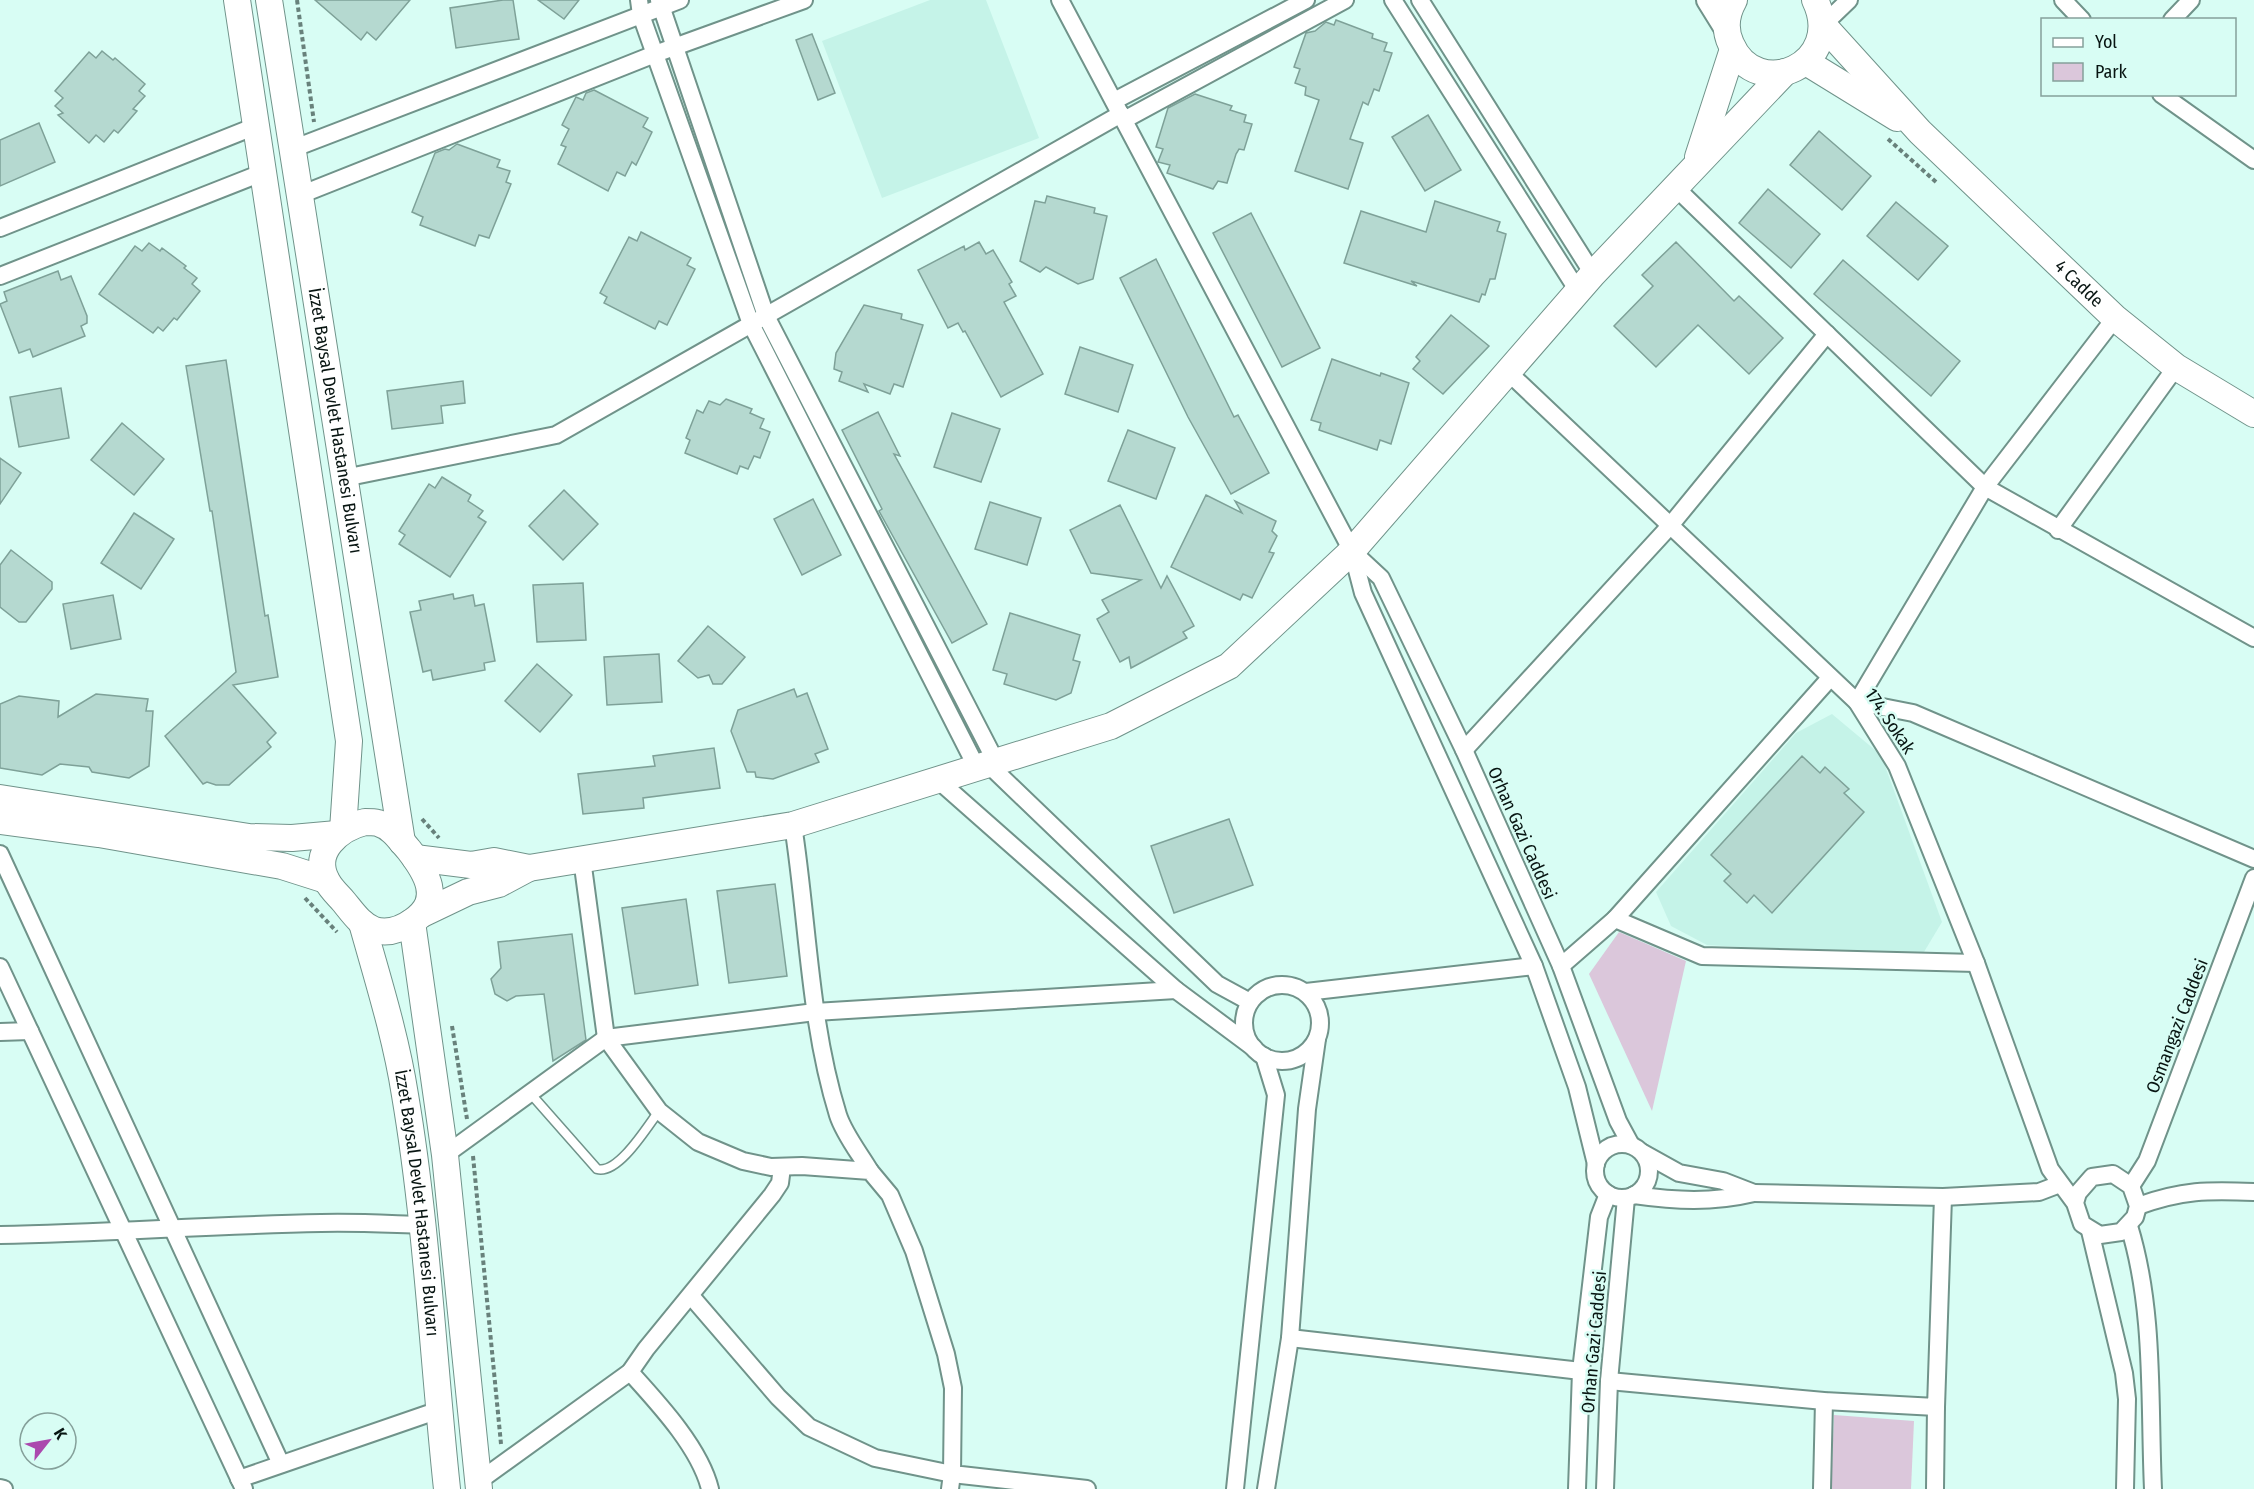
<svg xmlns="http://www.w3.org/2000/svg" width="2254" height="1489" viewBox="0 0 2254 1489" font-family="'Fira Sans Condensed',sans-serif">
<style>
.built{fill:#c5f3e8}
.green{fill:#dbc7db}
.building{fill:#b5d9d0;stroke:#7ea198;stroke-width:1.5}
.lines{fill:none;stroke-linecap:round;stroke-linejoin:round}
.service-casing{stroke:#70938a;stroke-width:11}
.minor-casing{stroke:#70938a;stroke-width:20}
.secondary-casing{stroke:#70938a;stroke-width:26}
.primary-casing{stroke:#70938a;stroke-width:28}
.path{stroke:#68817b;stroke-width:4;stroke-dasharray:4.5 3;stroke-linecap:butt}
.service{stroke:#fff;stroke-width:8}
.minor{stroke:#fff;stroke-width:16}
.secondary{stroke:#fff;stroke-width:22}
.primary{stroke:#fff;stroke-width:26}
.labels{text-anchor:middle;stroke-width:5;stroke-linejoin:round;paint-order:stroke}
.street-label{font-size:18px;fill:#081512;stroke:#d8fdf4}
</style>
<rect width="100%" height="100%" fill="#d8fdf4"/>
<g class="built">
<path d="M930,0H986L1039,138L882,198L822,41Z"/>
<path d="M1832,714L1881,755L1942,922L1921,957L1707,945L1671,926L1656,892L1796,733Z"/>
</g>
<g class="green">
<path d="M1619,932L1686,961L1652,1111L1589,974Z"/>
<path d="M1834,1415L1914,1421L1911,1489H1831Z"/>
</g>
<g class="building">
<path d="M315,0H410L376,40L367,32L361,40Z"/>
<path d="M503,0H513L519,39L456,48L450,8Z"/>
<path d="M538,0H579L564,19Z"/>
<path d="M1336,20L1373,34L1372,38L1387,43L1384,51L1392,53L1379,91L1374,89L1368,105L1363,102L1350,139L1363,143L1348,189L1295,171L1319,100L1305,95L1306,87L1295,83L1300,69L1294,67L1306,33L1315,31L1326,22L1334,25Z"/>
<path d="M812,34L835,93L818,100L796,40Z"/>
<path d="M102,51L113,60L115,58L145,84L139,91L145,96L133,109L137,111L118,133L114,130L104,142L96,135L89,143L58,115L63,113L55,106L63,98L55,91L89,52L96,58Z"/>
<path d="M594,90L648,118L643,127L652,132L636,165L632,162L625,176L617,172L608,191L558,164L566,147L561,145L569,129L562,125L576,97L583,100L586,93Z"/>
<path d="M1195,94L1232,106L1230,110L1246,115L1244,122L1252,124L1244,150L1239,149L1236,154L1227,183L1218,181L1213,189L1167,173L1170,165L1158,162L1163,149L1156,147L1168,108Z"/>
<path d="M1428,115L1461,170L1425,191L1392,137Z"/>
<path d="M39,123L55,162L0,186V140Z"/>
<path d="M1819,131L1871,176L1842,210L1790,165Z"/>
<path d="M457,144L500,160L497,167L510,171L506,182L511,184L489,238L479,235L475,246L420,225L423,217L412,212L435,153L445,149L449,150Z"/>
<path d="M1768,189L1820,234L1791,268L1739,223Z"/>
<path d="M1047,196L1095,208L1094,213L1107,216L1093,279L1078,284L1046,267L1040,272L1020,261L1035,201L1045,203Z"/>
<path d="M1435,201L1500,222L1497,231L1506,234L1495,279H1490L1485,295L1482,294L1479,302L1411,281L1417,286L1344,263L1361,211L1426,232Z"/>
<path d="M1896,202L1948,246L1918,280L1867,236Z"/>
<path d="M1251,213L1320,348L1282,367L1213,233Z"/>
<path d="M641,232L691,258L687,265L695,269L667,325L659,321L655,329L604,303L607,297L600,293L629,237L637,241Z"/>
<path d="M979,242L986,254L993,250L1012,282L1009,284L1016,296L1004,302L1043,374L1001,397L965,331L963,332L958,323L948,328L918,270L964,246L965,250Z"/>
<path d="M1676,242L1734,301L1739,296L1783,338L1749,374L1698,325L1656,367L1614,326L1653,286L1642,275Z"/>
<path d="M149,243L160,251L162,248L186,266L184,268L197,278L192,284L200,291L177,320L174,318L163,331L158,327L153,333L99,294L135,246L142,251Z"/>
<path d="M1156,259L1234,417L1238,415L1269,473L1231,494L1188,417L1120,278Z"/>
<path d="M1843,260L1960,361L1931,396L1814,294Z"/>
<path d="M58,271L61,280L71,276L87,316V323L81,326L85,336L33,357L30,349L19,353L0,304L7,301L4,292Z"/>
<path d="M864,305L902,314L901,319L923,325L903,387L894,384L890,394L864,384L868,392L839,381L842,372L834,369L836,353Z"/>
<path d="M1451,315L1489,346L1443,394L1413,369L1420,361L1416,357Z"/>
<path d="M1080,347L1133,365L1118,412L1065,394Z"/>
<path d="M1332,359L1380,376L1381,373L1409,383L1391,444L1380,440L1377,450L1319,430L1321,423L1311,420Z"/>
<path d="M226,360L265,616L268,615L278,677L233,685L276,733L267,742L271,747L229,785H216L207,782L203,784L165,736L236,672L212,511H210L186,366Z"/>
<path d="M463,381L465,403L441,406L443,423L392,429L387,391Z"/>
<path d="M61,388L69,438L19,447L10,397Z"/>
<path d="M726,399L752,409L750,413L764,419L760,428L770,432L760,458L754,456L748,469L740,466L737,474L685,453L690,440L686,438L697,410L703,413L709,401L720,405Z"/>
<path d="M878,412L900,456L894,454L987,624L952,643L879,511L882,509L842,430Z"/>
<path d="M952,413L1000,429L981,482L934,467Z"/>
<path d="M122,423L164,459L134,495L91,460Z"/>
<path d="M1128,430L1175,448L1156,499L1108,481Z"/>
<path d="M0,458L21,473L0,504Z"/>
<path d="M442,477L471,495L468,501L483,511L478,517L486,522L450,577L399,544L405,535L399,531L429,484L435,488Z"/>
<path d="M564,490L598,524L563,560L529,526Z"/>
<path d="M1206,495L1242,513L1235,501L1276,521L1272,531L1277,536L1269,552L1274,553L1252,598L1243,594L1240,600L1171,567Z"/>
<path d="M813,499L841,555L802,575L774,519Z"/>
<path d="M990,502L1041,518L1027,565L975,549Z"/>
<path d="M1120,505L1161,588L1167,576L1194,626L1183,632L1187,638L1131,668L1129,657L1120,662L1097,619L1109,612L1102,600L1141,580L1091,573L1070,530Z"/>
<path d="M134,513L174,539L141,589L101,563Z"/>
<path d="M11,550L52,582V589L26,622H19L0,607V565Z"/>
<path d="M583,583L586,640L537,642L533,585Z"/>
<path d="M453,594L454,599L473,595L475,606L484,604L495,661L484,663L485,670L433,680L431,670L423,672L410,612L421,610L419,601Z"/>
<path d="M113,595L121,639L71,649L63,604Z"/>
<path d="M1010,613L1080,635L1073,660L1080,662L1071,693L1056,700L1004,684L1007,674L993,670Z"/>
<path d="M708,626L745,657L722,684H713L709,675L698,678L678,661Z"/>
<path d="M659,654L662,702L607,705L604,657Z"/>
<path d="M537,664L572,695L540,732L505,701Z"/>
<path d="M794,689L797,697L807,693L828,749L815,754L819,762L773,779L756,777L755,772H747L731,731L738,710Z"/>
<path d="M96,694L148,699L146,711H153L149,766L129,778L92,772L89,767L60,764L42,775L0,768V704L19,696L59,701L58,717Z"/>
<path d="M714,748L720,788L643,798L644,808L583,814L578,774L655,766L653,756Z"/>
<path d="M1802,756L1820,773L1825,767L1849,789L1844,793L1864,812L1772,913L1754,895L1747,903L1724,881L1731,874L1711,855Z"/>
<path d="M1229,819L1253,885L1174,913L1151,846Z"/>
<path d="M775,884L787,976L729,983L717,891Z"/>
<path d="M686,899L698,985L635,994L622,908Z"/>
<path d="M572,934L586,1040L553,1061L544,994L516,996L507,1001L495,994L491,979L501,968L498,942Z"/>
</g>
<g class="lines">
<g class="service-casing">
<path id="service" d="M530,1093L597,1169C618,1175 647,1127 659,1111"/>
</g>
<g class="minor-casing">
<g id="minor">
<path d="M639,0L641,15L751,324L977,768"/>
<path d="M659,0L766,316L996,762"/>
<path d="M1060,0L1352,551L1363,593L1534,966L1577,1087L1596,1164"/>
<path d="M1393,0L1578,291"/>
<path d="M1420,0L1593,274"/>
<path d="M2063,0L2082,20"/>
<path d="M2172,20L2191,0"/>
<path d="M1823,25L1849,0"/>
<path d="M2161,94L2254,160"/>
<path d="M1114,101L1306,0"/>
<path d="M1124,120L1345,0"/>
<path d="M292,149L680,0"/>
<path d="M1675,187L1985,487L2254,638"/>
<path d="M300,195L655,54L804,0"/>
<path d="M0,228L256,126"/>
<path d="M0,276L264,172"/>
<path d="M2115,318L1985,487L1857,702L1913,713L2254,859"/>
<path d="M1508,372L1857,702L1897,766L1976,963L2050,1169L2075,1203L2082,1224L2100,1235L2121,1232L2135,1217L2138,1206L2131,1186L2113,1174L2092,1177L2078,1193L2075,1203"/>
<path d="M344,478L556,435L1121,114"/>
<path d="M2058,530L2176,367"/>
<path d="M1353,552L1381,578L1464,750L1561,966L1618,1121L1631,1145"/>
<path d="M1464,750L1669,527L1827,334"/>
<path d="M988,764L1217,984L1250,1002"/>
<path d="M938,780L1176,990L1254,1048"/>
<path d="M793,825C808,921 809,1022 838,1115C844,1134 860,1154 870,1171"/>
<path d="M0,854L281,1464"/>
<path d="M582,859L606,1038L659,1111L698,1142L743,1161L771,1167L802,1166L870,1171L890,1195L914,1251L946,1354L953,1388L952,1474L1087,1489"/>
<path d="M1615,919L1702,956L1976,963"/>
<path d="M1561,966L1615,919L1830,678"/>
<path d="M0,967L244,1489"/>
<circle cx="1282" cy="1023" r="38"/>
<path d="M1306,992L1534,966"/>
<path d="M0,1032L30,1031"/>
<circle cx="1622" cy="1171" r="27"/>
<path d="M445,1155L606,1038L815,1012L1176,990"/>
<path d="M2131,1186L2147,1161L2254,878"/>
<path d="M1754,1193L1943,1197L2039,1192L2060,1184"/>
<path d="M1634,1195C1676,1201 1712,1203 1754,1193L1723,1181L1679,1173L1643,1153"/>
<path d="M2138,1206C2182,1190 2208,1190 2254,1192"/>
<path d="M2129,1226C2155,1310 2149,1402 2153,1489"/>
<path d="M2090,1231L2124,1373L2127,1399L2125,1489"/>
<path d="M0,1235C107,1233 214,1225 321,1223C355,1222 389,1224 423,1225"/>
<path d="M691,1296L778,1397L809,1427L875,1458L952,1474L950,1489"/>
<path d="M1290,1338L1581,1371"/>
<path d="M630,1372C659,1404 700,1448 710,1489"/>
<path d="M1609,1381L1824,1401L1936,1407L1943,1197"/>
<path d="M239,1479L439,1410"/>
<path d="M479,1481L630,1372L646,1349L772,1195L780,1183L782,1167"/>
<path d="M0,1488L4,1489"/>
<path d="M1235,1489L1276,1095L1264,1056"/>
<path d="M1266,1489L1290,1338L1307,1109L1317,1039"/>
<path d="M1577,1489L1581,1371L1599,1217L1608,1194"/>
<path d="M1605,1489L1609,1381L1626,1198"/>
<path d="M1822,1489L1824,1401"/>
<path d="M1935,1489L1936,1407"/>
</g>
</g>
<g class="secondary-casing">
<path id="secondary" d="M1708,0L1726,29"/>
</g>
<g class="primary-casing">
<g id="primary">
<path d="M237,0L349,741L343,830"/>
<path id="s1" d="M269,0L402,842"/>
<path d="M1734,0C1726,14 1724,29 1731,44C1757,104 1846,64 1815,0"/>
<path id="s2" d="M1823,25L1920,132L2115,318L2176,367L2254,414"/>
<path d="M1806,62L1897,118"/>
<path d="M1698,157L1733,49"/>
<path d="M0,798L249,837L292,838L337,834"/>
<path d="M0,821L99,834L282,866L326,880"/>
<path d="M365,822C369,822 374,822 378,823C392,827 400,840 409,850C426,872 444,900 413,921C402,929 388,934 374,930C361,925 353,913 344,902C339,896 331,889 327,881C310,852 340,828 365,822Z"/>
<path d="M415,858L471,865L494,861L529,868L499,884L468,892L422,914"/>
<path d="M529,868L793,825L1111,726L1229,666L1352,551L1593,274L1785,72"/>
<path d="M412,922L445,1155L479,1489"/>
<path id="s3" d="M362,923C378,980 396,1037 405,1095C427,1225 433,1358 447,1489"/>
</g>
</g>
<g class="path">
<path d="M297,0L314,122"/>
<path d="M1888,139L1936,182"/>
<path d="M422,819L439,838"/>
<path d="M305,898L337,932"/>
<path d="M452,1026L467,1119"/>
<path d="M473,1156L501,1444"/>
</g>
<use href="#service" class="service"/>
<use href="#minor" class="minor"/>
<use href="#secondary" class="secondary"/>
<use href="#primary" class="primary"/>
</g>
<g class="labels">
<g class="street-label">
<text dy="6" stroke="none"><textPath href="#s2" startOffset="364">4 Cadde</textPath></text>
<text dy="6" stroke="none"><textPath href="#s1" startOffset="426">İzzet Baysal Devlet Hastanesi Bulvarı</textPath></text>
<text transform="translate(1890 721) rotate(56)" y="6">174. Sokak</text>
<text transform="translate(1522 833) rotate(66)" y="6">Orhan Gazi Caddesi</text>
<text transform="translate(2177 1026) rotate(-69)" y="6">Osmangazi Caddesi</text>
<text dy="6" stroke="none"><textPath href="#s3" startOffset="286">İzzet Baysal Devlet Hastanesi Bulvarı</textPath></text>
<text transform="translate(1594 1342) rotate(-85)" y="6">Orhan Gazi Caddesi</text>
</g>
</g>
<rect x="2041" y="18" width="195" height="78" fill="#d8fdf4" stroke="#85a09a" stroke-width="1.5"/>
<rect x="2053" y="38" width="30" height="9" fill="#ffffff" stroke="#85a09a" stroke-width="1.5"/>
<text x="2095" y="48" font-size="18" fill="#081512">Yol</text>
<rect x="2053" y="63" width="30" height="18" fill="#dbc7db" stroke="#85a09a" stroke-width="1.5"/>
<text x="2095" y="78" font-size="18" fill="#081512">Park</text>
<g transform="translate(48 1441) rotate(59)"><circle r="28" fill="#d8fdf4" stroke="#85a09a" stroke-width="1.5"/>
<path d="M0-4.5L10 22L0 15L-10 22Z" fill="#ab48ae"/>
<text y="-9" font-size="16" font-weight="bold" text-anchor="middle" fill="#081512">K</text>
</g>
</svg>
